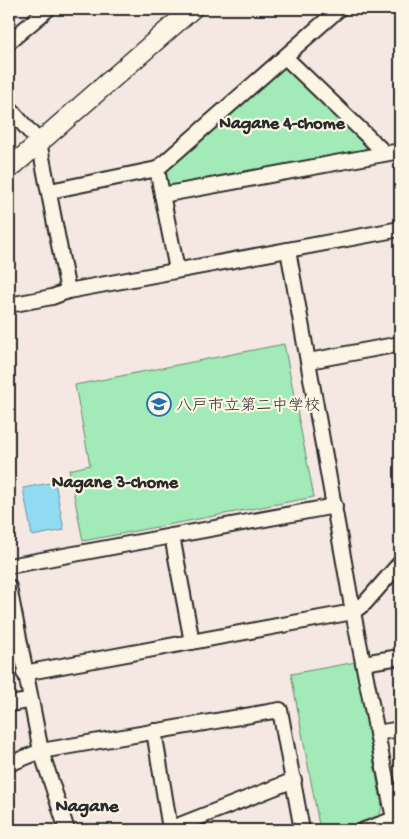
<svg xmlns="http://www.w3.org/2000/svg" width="409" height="839" viewBox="0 0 409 839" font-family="'Gochi Hand','Klee One',sans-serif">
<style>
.green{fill:#a2eab7;stroke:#668a71}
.water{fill:#91dbf2;stroke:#6895a2}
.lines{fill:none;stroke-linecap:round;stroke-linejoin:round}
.street-casing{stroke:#2b2b2b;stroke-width:18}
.secondary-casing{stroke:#2b2b2b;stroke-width:22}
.street{stroke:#fcf5e5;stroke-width:14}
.secondary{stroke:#fcf5e5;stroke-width:19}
.labels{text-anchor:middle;stroke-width:4.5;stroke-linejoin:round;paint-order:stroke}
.poi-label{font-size:16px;fill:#2b2b2b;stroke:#fcf5e5;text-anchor:start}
.neighbourhood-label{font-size:18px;font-weight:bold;fill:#2b2b2b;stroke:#fcf5e5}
.quarter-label{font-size:19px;font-weight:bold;fill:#2b2b2b;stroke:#fcf5e5}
</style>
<rect width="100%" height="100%" fill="#f5e7e2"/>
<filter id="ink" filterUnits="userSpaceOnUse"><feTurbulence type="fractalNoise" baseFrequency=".02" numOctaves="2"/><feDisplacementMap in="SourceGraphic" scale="10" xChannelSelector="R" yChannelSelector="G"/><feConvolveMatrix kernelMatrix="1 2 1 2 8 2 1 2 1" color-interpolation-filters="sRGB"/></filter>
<g filter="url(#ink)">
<g class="green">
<path d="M281,66H286L368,144L364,150L171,187L164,184L165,168Z"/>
<path d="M284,344L314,497L83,541L69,470L90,465L75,385Z"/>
<path d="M356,662L382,807L379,816L344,830H320L291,674Z"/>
</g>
<path class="water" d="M55,482L64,530L32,536L23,488Z"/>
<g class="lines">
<g class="street-casing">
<g id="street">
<path d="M9,42L48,9"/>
<path d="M285,57L385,153"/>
<path d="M9,108L39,142L68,291"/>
<path d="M157,169L177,270"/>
<path d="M50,191L157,169L339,9"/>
<path d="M162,195L400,151"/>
<path d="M288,250L353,612L394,819"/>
<path d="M9,305L52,297L68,291L400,229"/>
<path d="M309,361L400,344"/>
<path d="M172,536L192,642"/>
<path d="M9,566L335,506"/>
<path d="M9,587L41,751L67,830"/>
<path d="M363,663L400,657"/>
<path d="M24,673L353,612L365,603L400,563"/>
<path d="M9,704L29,701"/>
<path d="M154,731L170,829"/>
<path d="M377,733L400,729"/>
<path d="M9,764L41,751L280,710L302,830"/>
<path d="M167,830L294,780"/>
<path d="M364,830L400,817"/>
</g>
</g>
<g class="secondary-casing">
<path id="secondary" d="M9,169L192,9"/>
</g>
<use href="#street" class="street"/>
<use href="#secondary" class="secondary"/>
</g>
</g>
<defs>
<g id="school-ring" transform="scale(1.25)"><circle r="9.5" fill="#fcf5e5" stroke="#1f6fb2" stroke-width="1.5"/><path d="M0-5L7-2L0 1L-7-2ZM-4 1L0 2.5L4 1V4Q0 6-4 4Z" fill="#1f6fb2"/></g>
</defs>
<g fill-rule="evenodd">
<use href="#school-ring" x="159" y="404"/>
</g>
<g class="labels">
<g class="poi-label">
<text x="176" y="410">八戸市立第二中学校</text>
</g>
<g class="neighbourhood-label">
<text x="282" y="128">Nagane 4-chome</text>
<text x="115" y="487">Nagane 3-chome</text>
</g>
<g class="quarter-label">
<text x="87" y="811">Nagane</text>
</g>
</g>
<rect width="409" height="839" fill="none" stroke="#fcf5e5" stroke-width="30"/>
<rect x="15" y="15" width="379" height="809" fill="none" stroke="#2b2b2b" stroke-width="2" filter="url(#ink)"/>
</svg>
